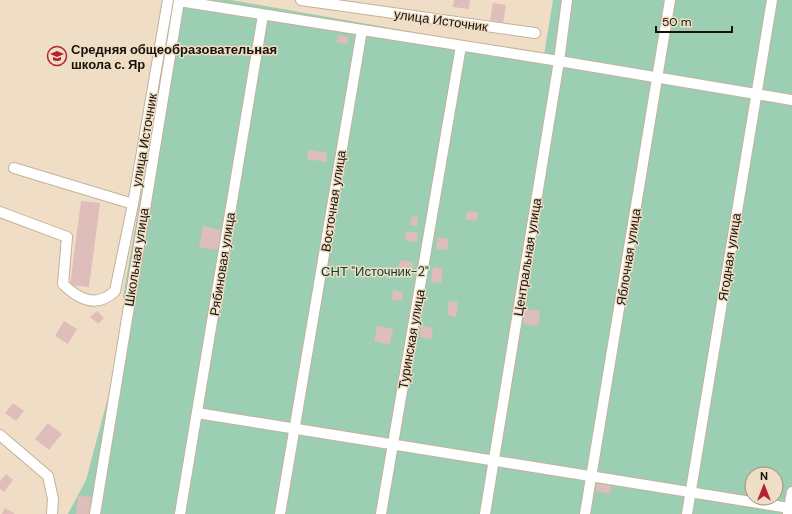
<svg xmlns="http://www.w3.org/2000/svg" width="792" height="514" viewBox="0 0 792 514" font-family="'DM Sans',sans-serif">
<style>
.green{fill:#9cceb4;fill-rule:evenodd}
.building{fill:#debdbb}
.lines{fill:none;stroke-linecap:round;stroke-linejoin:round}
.minor-casing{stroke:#c3b29a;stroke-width:12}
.minor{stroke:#fff;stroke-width:10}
.labels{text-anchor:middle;stroke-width:3;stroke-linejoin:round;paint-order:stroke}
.street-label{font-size:13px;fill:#181209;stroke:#efdec5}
.poi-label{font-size:13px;font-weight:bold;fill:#181209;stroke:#efdec5;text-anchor:start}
.park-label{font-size:13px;fill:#083f29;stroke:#efdec5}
</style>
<rect width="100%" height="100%" fill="#efdec5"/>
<path class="green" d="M175,0H231L544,55L553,0H792V514H68L86,480L130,315L123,297ZM752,474H776V498H752Z"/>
<g class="building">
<path d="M454,0H470L469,9L453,7Z"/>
<path d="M493,3L506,5L503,23L490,20Z"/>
<path d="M338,35L349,37L348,44L336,42Z"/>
<path d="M308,150L327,153L326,162L307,159Z"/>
<path d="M81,201L100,203L89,287L70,285Z"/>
<path d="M467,211L478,212L477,221L465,219Z"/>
<path d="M412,216L418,217L417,226L410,225Z"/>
<path d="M203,226L221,230L218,250L199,247Z"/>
<path d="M406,231L418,233L417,242L405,240Z"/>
<path d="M438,237L449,239L447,250L436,249Z"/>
<path d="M400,260L413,262L412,272L398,270Z"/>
<path d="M433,267L443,269L441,283L431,282Z"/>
<path d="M393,290L403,292L402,301L392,300Z"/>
<path d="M449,301L458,302L456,317L447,315Z"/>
<path d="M525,309L540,311L538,326L523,324Z"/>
<path d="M97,311L104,318L98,324L90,317Z"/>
<path d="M64,321L77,329L68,344L55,336Z"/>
<path d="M377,326L393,329L390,345L374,341Z"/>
<path d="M421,326L433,328L431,339L420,337Z"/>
<path d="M13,403L24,411L16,421L5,413Z"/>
<path d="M48,423L62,434L49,450L35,439Z"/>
<path d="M6,474L13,480L4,492L0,489V481Z"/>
<path d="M597,483L611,486L610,494L595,491Z"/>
<path d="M78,496L92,497L90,514H76Z"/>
<path d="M5,508L15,514H2Z"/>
</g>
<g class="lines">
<g class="minor-casing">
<g id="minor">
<path d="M301,0L535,33"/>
<path d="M14,168L133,204"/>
<path d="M0,212L67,237L63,284C79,300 97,308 115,291L133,204L168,0"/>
<path d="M197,413L789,508"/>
<path d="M0,435L48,476L53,499L52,514"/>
<path d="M95,514L179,1L559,61L792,100"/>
<path d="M180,514L263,15"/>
<path d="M280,514L362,30"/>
<path d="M381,514L461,46"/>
<path d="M485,514L559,61L567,0"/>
<path d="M585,514L670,0"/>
<path d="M687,514L772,0"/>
<path d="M788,514L792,492"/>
</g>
</g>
<use href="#minor" class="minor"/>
</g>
<defs>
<g id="school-ring" transform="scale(1)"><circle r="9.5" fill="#efdec5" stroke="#b32133" stroke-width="1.5"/><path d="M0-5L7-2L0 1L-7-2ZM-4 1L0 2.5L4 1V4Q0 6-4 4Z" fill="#b32133"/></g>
</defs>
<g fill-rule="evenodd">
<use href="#school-ring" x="57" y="56"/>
</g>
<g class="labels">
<g class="street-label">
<text transform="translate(441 20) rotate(8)" y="5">улица Источник</text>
<text transform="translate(144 140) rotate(-80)" y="5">улица Источник</text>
<text transform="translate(333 201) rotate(-81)" y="5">Восточная улица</text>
<text transform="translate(136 257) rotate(-81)" y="5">Школьная улица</text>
<text transform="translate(527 257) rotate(-81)" y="5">Центральная улица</text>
<text transform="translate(628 257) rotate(-81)" y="5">Яблочная улица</text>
<text transform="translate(729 257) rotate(-81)" y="5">Ягодная улица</text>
<text transform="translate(222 264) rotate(-81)" y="5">Рябиновая улица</text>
<text transform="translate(411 339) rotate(-80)" y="5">Туринская улица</text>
</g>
<g class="poi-label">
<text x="71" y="54">Средняя общеобразовательная<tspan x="71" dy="15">школа с. Яр</tspan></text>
</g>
<g class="park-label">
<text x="375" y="276">СНТ "Источник-2"</text>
</g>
</g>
<g transform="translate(764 486)"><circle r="19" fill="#efdec5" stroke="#998c7a"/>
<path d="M0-3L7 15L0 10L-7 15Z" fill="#b32133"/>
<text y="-6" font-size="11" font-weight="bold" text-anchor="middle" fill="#181209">N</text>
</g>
<path d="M656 26v6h76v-6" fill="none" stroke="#181209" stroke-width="2"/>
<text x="662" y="26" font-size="12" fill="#181209" stroke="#efdec5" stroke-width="3" paint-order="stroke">50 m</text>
</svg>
